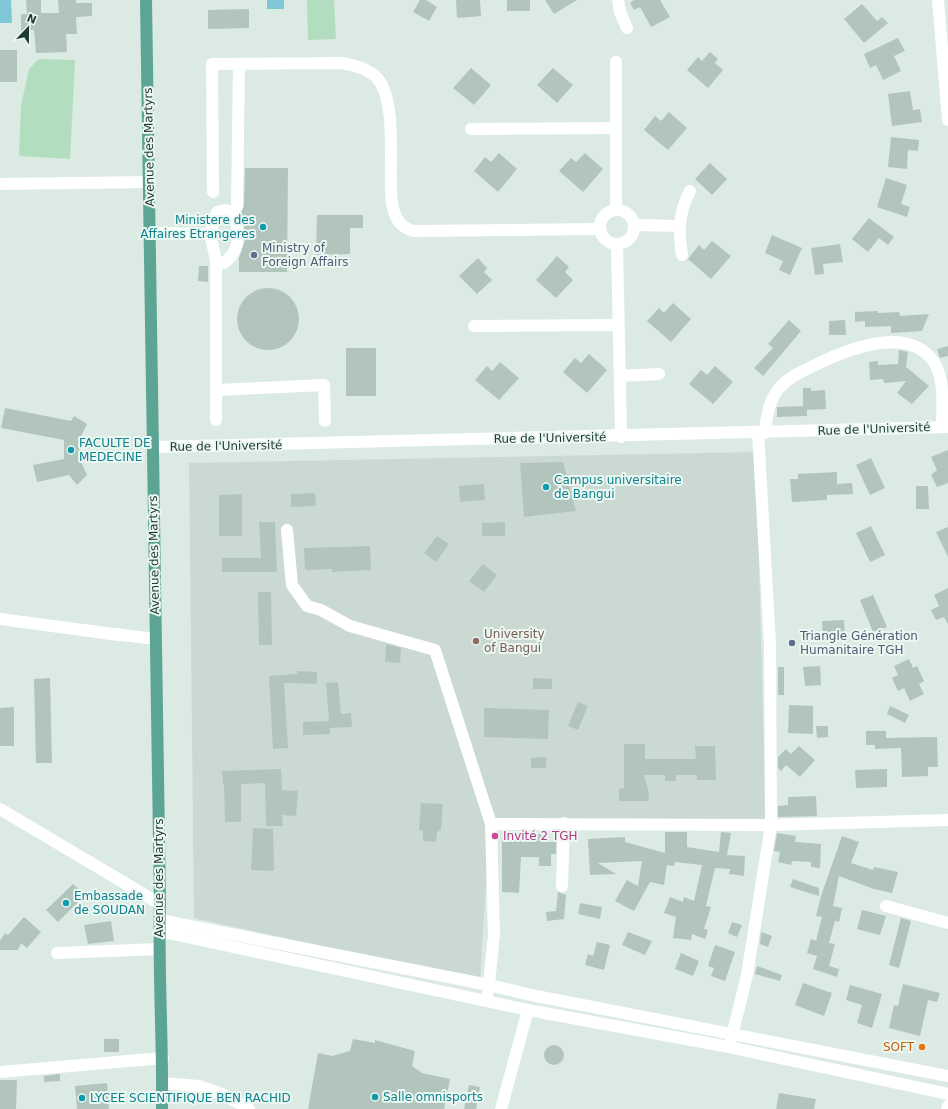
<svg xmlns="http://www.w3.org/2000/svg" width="948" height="1109" viewBox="0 0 948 1109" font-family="'DejaVu Sans',sans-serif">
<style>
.built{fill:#cadad3}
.green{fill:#b2debf}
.water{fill:#7dc7d6}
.building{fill:#b1c5bd}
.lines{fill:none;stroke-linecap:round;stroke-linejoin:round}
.minor{stroke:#fff;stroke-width:12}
.major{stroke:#5ca493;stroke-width:12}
.culture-dot{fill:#0f9aa8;stroke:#ecf7f2;stroke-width:1.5}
.service-dot{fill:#5c6f8a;stroke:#ecf7f2;stroke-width:1.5}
.education-dot{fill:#8d6e63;stroke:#ecf7f2;stroke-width:1.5}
.hotel-dot{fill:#d1479c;stroke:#ecf7f2;stroke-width:1.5}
.food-dot{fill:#e8710a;stroke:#ecf7f2;stroke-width:1.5}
.labels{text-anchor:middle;stroke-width:4;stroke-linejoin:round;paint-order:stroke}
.street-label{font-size:12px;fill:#1d3a33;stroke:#ecf7f2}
.culture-label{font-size:12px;fill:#0d838f;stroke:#ecf7f2;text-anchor:start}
.service-label{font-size:12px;fill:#4e5e75;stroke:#ecf7f2;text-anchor:start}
.education-label{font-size:12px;fill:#785e54;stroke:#ecf7f2;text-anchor:start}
.hotel-label{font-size:12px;fill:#b23c85;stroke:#ecf7f2;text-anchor:start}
.food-label{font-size:12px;fill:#c56008;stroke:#ecf7f2;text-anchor:end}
</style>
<rect width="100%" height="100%" fill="#dceae4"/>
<path class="built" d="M756,452L766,823L490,820L480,981L194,918L189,463Z"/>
<g class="green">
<path d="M307,0H334L336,39L308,40Z"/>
<path d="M39,59L75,60L70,159L19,156L21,106L29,69Z"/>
</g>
<g class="water">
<path d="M0,0H11L12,23H0Z"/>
<rect x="267" y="0" width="17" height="9"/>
</g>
<g class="building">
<path d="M26,0H41V13H59L58,0H76V3H92V16L76,17L77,34H66L67,52L36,53L34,30L21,31V14H27Z"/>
<path d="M420,0H426L437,7L429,21L413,12Z"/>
<path d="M456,0H480L481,16L457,18Z"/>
<rect x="507" y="0" width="23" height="11"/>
<path d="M545,0H577L554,14Z"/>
<path d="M634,0H660L670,17L651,27L640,7L634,10L630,3Z"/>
<path d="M862,4L877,21L882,17L888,23L864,43L844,19Z"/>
<path d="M249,9V28L208,29V10Z"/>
<path d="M898,38L905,51L894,56L901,71L883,80L876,65L870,68L864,54Z"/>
<rect x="0" y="50" width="17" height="32"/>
<path d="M710,52L718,59L715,63L723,70L708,88L687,70L698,57L702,61Z"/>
<path d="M471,68L491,85L474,105L453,88Z"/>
<path d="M553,68L573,85L557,103L537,85Z"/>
<path d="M910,91L913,110L920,109L922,122L892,126L888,94Z"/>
<path d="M669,112L687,128L668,150L644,130L655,116L661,121Z"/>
<path d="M891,137L919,140L918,151L908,150L907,169L888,167Z"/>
<path d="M499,153L517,169L498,192L474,171L485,157L491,162Z"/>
<path d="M585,153L603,169L583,192L559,171L571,158L576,162Z"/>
<path d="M710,163L727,179L712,195L695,179Z"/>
<path d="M245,168H288L287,272H239V258L245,240L244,226L241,213L244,206Z"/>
<path d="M886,178L907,185L901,204L910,207L907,217L877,207Z"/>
<path d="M317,215H363V228H350V254L316,255Z"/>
<path d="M869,218L894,237L888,245L879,238L868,252L852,239Z"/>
<path d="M772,235L802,248L790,275L779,270L783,261L765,253Z"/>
<path d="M712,241L731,256L711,279L688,259L699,245L704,250Z"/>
<path d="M840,244L843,262L823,264L824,274L815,275L811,248Z"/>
<path d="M557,256L569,267L565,272L573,280L556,298L536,280Z"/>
<path d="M478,258L487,268L484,272L492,280L477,294L459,276Z"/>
<path d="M199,266H208V282L198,281Z"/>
<circle cx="268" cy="319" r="31"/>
<path d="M673,303L691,319L671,342L647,321L659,308L664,313Z"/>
<path d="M878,311V313L899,312L900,316L929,314L922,331L891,333V326L865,327V321L855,322V312Z"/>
<path d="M789,320L801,331L763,376L754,368L773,348L768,344Z"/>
<path d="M845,320L846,335H829V321Z"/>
<path d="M948,346V356L940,358L937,349Z"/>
<rect x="346" y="348" width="30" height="48"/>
<path d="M899,350L908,352L906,367L929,386L912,404L897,393L906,381L884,383L883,379L870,380L869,362L878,361V365L898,364Z"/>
<path d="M589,354L607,370L587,393L563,372L575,358L581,363Z"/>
<path d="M500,362L519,378L499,400L475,380L487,366L492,371Z"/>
<path d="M715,366L733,382L713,404L689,384L701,370L707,375Z"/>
<path d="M803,388H811V391L825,390L826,409L807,410V416L777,417V407L803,406Z"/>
<path d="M5,408L71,421L74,416L87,424L81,436L79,453L80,460L87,475L77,485L69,475L37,482L33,465L64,459V440L1,428Z"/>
<path d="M948,450V483L937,487L931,475L937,470L931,457Z"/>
<path d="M871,458L885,488L870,495L856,465Z"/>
<path d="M563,462L576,511L524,517L520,463Z"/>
<path d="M837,472V484L852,483L853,494L827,495V500L792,502L790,479H798V474Z"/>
<path d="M484,484L485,500L460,502L459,486Z"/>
<path d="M916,486H928L929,509H916Z"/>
<path d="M315,493L316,506L291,507V494Z"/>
<path d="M242,494V536H219V495Z"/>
<path d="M259,522H275L277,572H222V558H261Z"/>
<path d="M505,522V536H482V523Z"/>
<path d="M871,526L885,555L870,562L856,533Z"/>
<path d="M948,527V557L936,532Z"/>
<path d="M437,536L449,544L436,562L424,553Z"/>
<path d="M370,546L371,570L332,572V569L305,570L304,548Z"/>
<path d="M483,564L497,575L484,592L469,581Z"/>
<path d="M948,588V624L944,617L936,620L931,610L939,606L934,595Z"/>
<path d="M258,592H271L272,645H259Z"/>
<path d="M873,595L887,627L873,632L860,600Z"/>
<path d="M844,620L845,641H823L822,621Z"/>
<path d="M386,644L401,648L400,663L385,662Z"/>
<path d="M909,659L913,668L917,666L924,681L919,684L924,694L910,701L904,688L898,691L892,678L898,675L894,666Z"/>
<path d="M820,666L821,685L805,686L803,667Z"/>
<rect x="778" y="667" width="6" height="28"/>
<path d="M297,671L317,672V684L284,683L288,748L273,749L269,676L297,674Z"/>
<path d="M50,678L52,763H36L34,679Z"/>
<path d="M533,678L552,679V689H533Z"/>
<path d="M338,682L341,714L351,713L352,727L330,728V734L303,735V722L329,721L326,683Z"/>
<path d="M578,702L588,706L578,730L568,726Z"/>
<path d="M789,705L813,706V734L788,733Z"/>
<path d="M890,706L909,715L905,723L887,714Z"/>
<path d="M14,707V746H0V708Z"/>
<path d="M484,708L549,710L548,739L484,737Z"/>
<path d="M816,726H828V737L817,738Z"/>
<path d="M866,731H886V738L937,737L938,767H928V776L902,777L901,748L875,749V745H866Z"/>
<path d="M624,744H645V759H696L695,746H715L716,780H697V775H676V781H665V775H644L648,789L649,801H619V789L624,788Z"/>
<path d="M799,746L815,760L800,777L786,765L781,771L778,768V757L786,749L791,754Z"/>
<path d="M546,757V768H531V758Z"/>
<path d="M281,769L282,790L298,791L296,816L282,815L283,826H266L265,783L241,784V822H225L224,784H223L222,771Z"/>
<path d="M887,769V787L856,788L855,770Z"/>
<path d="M816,796L817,816L778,817V806L788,805V797Z"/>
<path d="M421,803L443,804L441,830L437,832L436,842L423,841V831L419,830Z"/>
<path d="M253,828L273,829L274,871L251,870Z"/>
<path d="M665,832H687V847L719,852L721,832L731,833L727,855L745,856L744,876L729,874L730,869L715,868L706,906L711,907L704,929L708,930L705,939L692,934L691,940L673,938L676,917L664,913L670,897L683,902L684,897L694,901L702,865L675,862L674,866L667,865L664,885L650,882L634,911L615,901L627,880L638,886L642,861L598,863L616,874L590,875L588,839L625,837V842L665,853Z"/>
<path d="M777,833L796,836L795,842L821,844L820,868L811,867V862L792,861L791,865L778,862L780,852L774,851Z"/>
<path d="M502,834H542V842H556V854H551V866H539V857H521L519,893L502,892Z"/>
<path d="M842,836L859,842L851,863L873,870L874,867L898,872L892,893L874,889L839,876L833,906L842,908L839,922L835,921L829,943L835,944L829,966L839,969L837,977L813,969L817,956L807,953L811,939L816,941L822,917L816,916L821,896Z"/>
<path d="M793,879L819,888V896L790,887Z"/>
<path d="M73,884L85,895L58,922L46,910Z"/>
<path d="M558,892L566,895L564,919L547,921L546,912L556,911Z"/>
<path d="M580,903L602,907L600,919L578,914Z"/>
<path d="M862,910L886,916L880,935L857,929Z"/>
<path d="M24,917L41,932L27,948L21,943L18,950H0V941L5,933L8,935Z"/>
<path d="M901,918L911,921L899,968L889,965Z"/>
<path d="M111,921L114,941L88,944L84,925Z"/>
<path d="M732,922L742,925L737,937L728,933Z"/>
<path d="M628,932L652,941L645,955L622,945Z"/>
<path d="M761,932L772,936L768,947L760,944Z"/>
<path d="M597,942L610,945L604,970L585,965L588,954L593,956Z"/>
<path d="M715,945L735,952L725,981L711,976L714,968L708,966Z"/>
<path d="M681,953L699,961L693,976L675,969Z"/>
<path d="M757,966L782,975L780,981L755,974Z"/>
<path d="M803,983L832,993L824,1016L795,1005Z"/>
<path d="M903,984L940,993L937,1002L928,1000L920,1036L889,1028L894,1005L898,1006Z"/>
<path d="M850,985L882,994L872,1028L857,1023L862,1005L846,1000Z"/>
<rect x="104" y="1039" width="15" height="13"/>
<path d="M353,1039L375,1043V1040L415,1051L412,1066L422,1073L450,1079L444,1109H308L318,1053L332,1056L350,1051Z"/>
<circle cx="554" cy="1055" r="10"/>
<path d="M60,1074V1081L44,1082V1076Z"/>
<path d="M0,1080H17L16,1109H0Z"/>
<path d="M107,1083L109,1109H77L75,1086Z"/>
<path d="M469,1085L480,1087L476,1109H464Z"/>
<path d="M779,1093L816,1099L814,1109H776Z"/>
</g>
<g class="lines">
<g class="minor">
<path d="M618,0L620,12L627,28"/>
<path d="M938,0L948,120"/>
<path d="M471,129L616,128"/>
<path d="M0,184L150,182"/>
<path d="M213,192L212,64L342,63C354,65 366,68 375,76C396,94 390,157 391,183C391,197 391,216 403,226C406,228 410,230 414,231L600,229"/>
<path d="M616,209V62"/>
<circle cx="617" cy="227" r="17"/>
<path d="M225,210L233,212C240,232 241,250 224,263L216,260L210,234L217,212Z"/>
<path d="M233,212L237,206L239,64"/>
<path d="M635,225L679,226"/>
<path d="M151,233L210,234"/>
<path d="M617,244L621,437"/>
<path d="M682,255C678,231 679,212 690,191"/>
<path d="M474,326L618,325"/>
<path d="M620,376L659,374"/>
<path d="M216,390L324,385L325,421"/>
<path d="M216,420V260"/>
<path d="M765,433C766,418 770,398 780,387C789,377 801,372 813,366C843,351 902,326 930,357C946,374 942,405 942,427"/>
<path d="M152,447L948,427"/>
<path d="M287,530L292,585L307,606L321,610L350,626L435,650L491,824L494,935L488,993"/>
<path d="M0,619L121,635L111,634Z"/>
<path d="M114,634L155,639"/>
<path d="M0,809L160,904"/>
<path d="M491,824L771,825L948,820"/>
<path d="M562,886L564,823"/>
<path d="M886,906L948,923"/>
<path d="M160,920L489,985L531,995L948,1076"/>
<path d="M159,931L528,1010L729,1047L948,1094"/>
<path d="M57,953L159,949"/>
<path d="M731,1040L747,975L771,825L770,644L758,432"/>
<path d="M0,1072L163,1058"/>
<path d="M162,1083L199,1086L222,1094L249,1109"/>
<path d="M501,1109L528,1010"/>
<path d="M947,1109L948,1106"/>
</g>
<path class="major" d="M146,0L160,904C158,972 163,1040 162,1109"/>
</g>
<g class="culture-dot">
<circle cx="263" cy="227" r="4"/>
<circle cx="71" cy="450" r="4"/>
<circle cx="546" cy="487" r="4"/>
<circle cx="66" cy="903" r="4"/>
<circle cx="375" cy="1097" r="4"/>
<circle cx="82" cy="1098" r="4"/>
</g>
<g class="service-dot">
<circle cx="254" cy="255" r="4"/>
<circle cx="792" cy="643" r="4"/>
</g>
<circle class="education-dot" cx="476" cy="641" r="4"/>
<circle class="hotel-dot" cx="495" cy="836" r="4"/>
<circle class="food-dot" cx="922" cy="1047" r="4"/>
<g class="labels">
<g class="street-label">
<text transform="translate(149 147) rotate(-91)" y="4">Avenue des Martyrs</text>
<text transform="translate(874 429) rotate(-2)" y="4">Rue de l'Université</text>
<text transform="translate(550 438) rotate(-1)" y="4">Rue de l'Université</text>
<text transform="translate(226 446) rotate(-1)" y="4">Rue de l'Université</text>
<text transform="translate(154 555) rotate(-91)" y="4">Avenue des Martyrs</text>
<text transform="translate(159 878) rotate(-90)" y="4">Avenue des Martyrs</text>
</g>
<g class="culture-label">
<text x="255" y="224" text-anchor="end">Ministere des<tspan x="255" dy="14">Affaires Etrangeres</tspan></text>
<text x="79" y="447">FACULTE DE<tspan x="79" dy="14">MEDECINE</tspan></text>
<text x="554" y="484">Campus universitaire<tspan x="554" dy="14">de Bangui</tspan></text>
<text x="74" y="900">Embassade<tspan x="74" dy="14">de SOUDAN</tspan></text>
<text x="383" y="1101">Salle omnisports</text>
<text x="90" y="1102">LYCEE SCIENTIFIQUE BEN RACHID</text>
</g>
<g class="service-label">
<text x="262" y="252">Ministry of<tspan x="262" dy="14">Foreign Affairs</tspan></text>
<text x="800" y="640">Triangle Génération<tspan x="800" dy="14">Humanitaire TGH</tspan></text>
</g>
<g class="education-label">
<text x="484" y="638">University<tspan x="484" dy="14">of Bangui</tspan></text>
</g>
<g class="hotel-label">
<text x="503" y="840">Invité 2 TGH</text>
</g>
<g class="food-label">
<text x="914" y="1051">SOFT</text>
</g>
</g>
<g transform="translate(28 28) rotate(22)" stroke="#ecf7f2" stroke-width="3" paint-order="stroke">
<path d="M0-3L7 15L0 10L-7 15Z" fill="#1d3a33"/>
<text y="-6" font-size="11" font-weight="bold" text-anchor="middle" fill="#1d3a33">N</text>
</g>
</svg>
